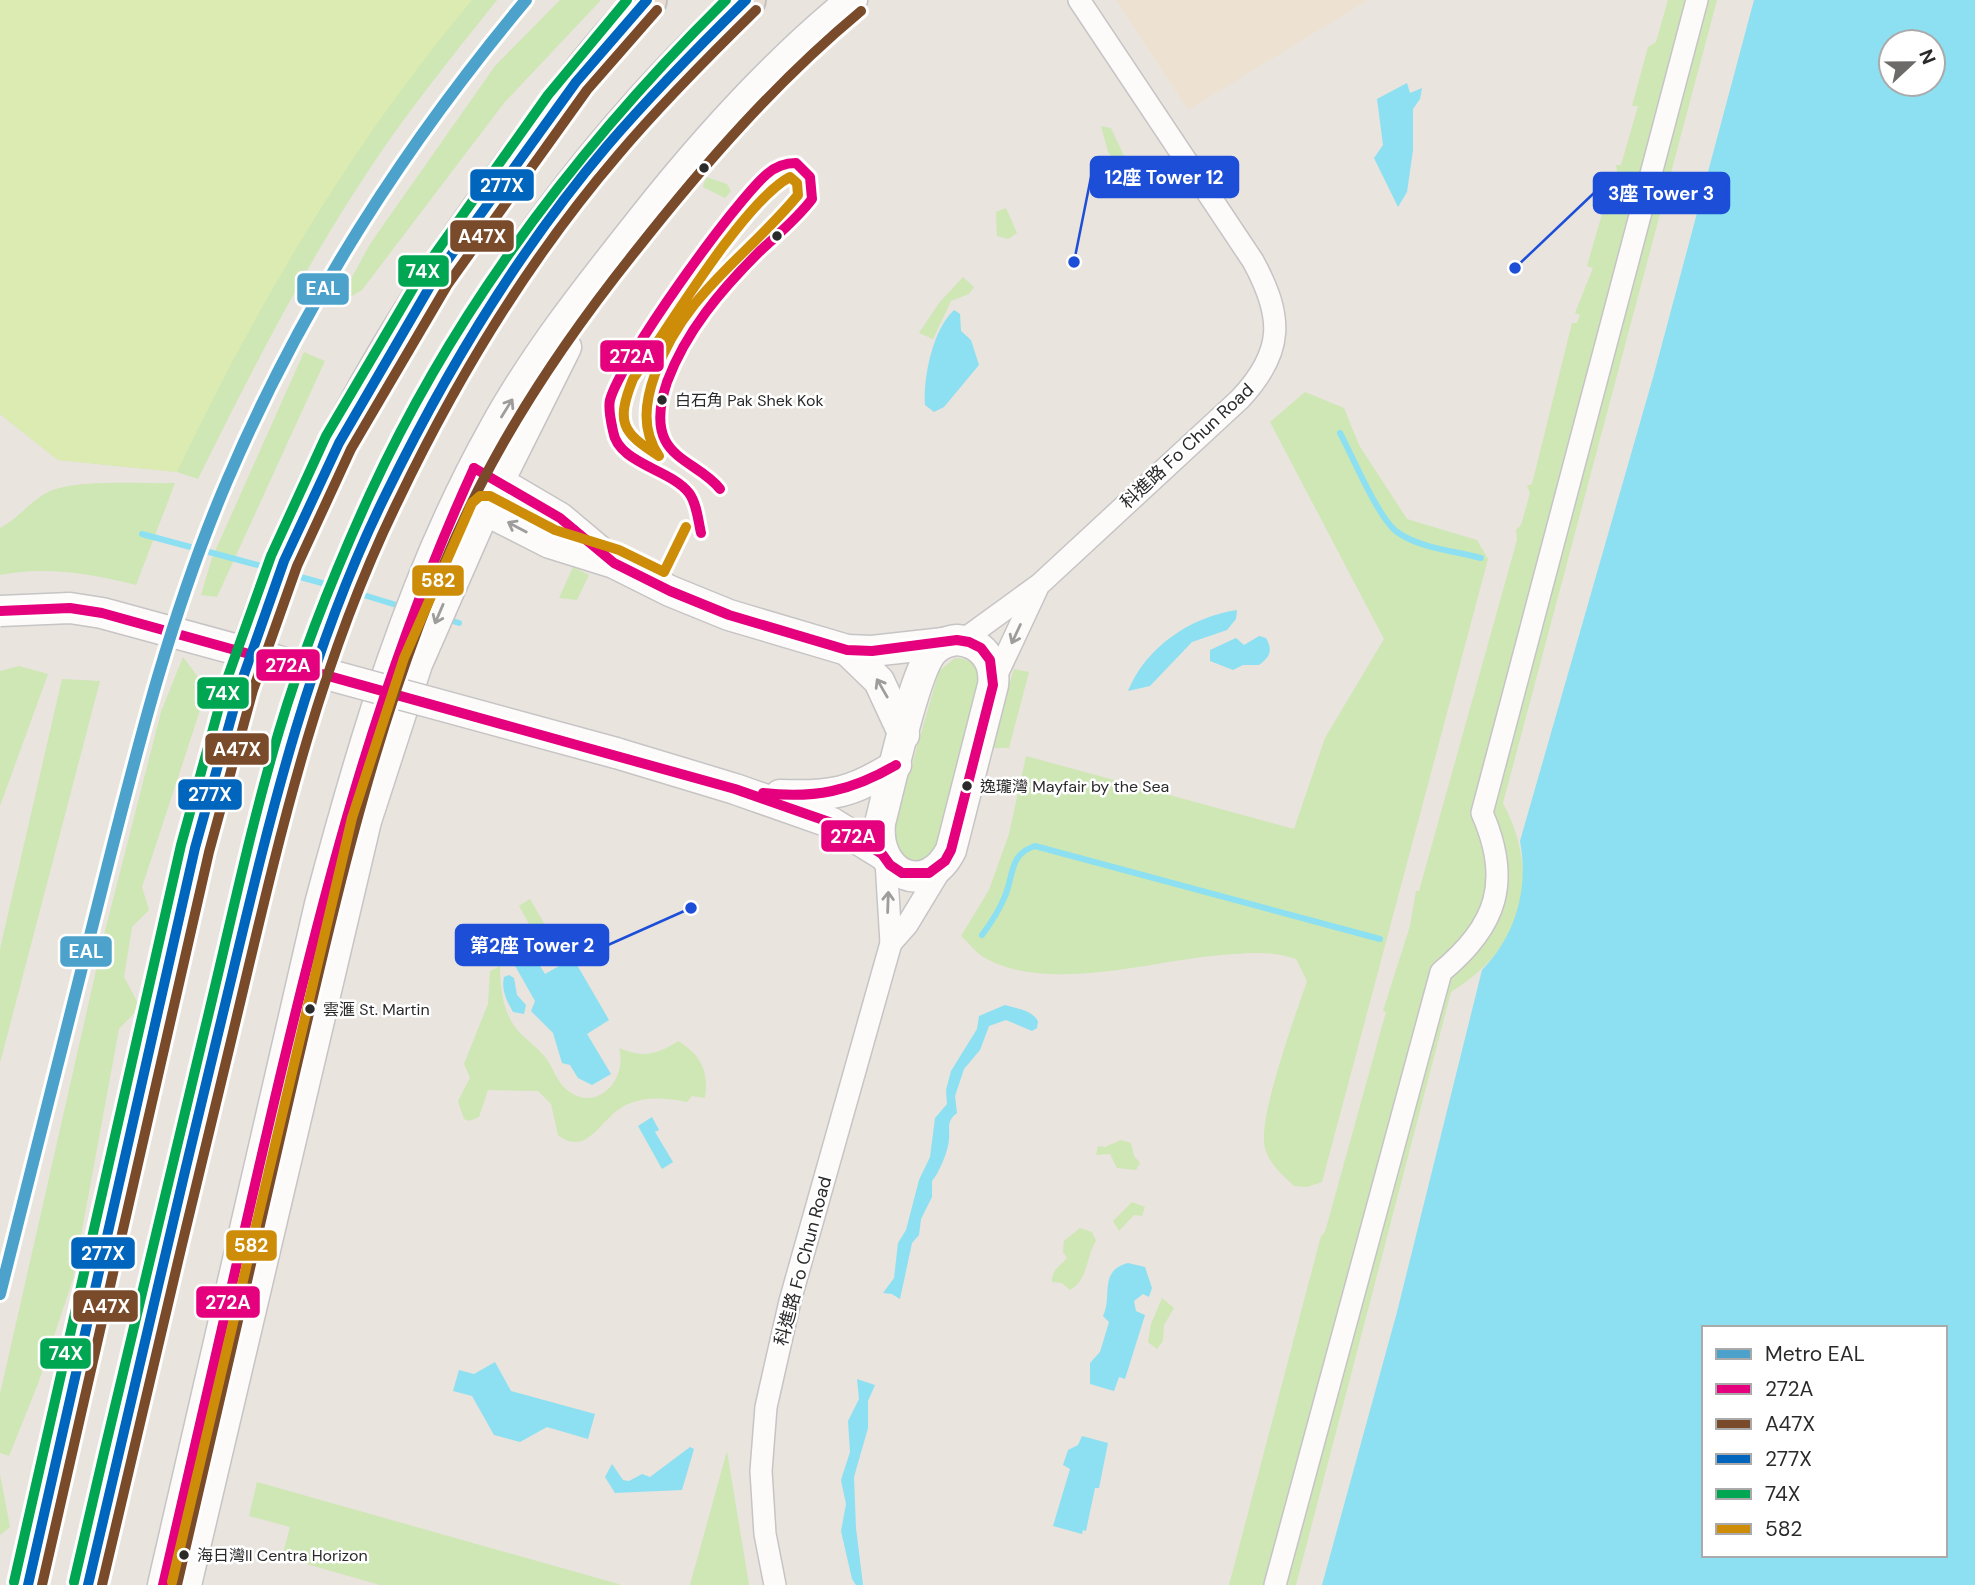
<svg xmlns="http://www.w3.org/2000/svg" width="1975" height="1585" viewBox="0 0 1975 1585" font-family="'DM Sans','Noto Sans TC',sans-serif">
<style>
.education{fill:#ede2d2}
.green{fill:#cee7b4}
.pitch{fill:#dbebb1}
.water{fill:#8ce0f1;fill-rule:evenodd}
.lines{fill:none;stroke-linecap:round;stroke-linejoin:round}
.stream{stroke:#8ce0f1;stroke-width:6}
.street-casing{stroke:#c6c4c5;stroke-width:24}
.secondary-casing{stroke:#c6c4c5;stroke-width:33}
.highway-casing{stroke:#c4c3c0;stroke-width:42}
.street{stroke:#fcfbfa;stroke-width:21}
.secondary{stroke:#fcfbfa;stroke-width:30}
.highway{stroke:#e9dcd3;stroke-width:38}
.secondary-bridge-casing{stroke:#c6c4c5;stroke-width:33;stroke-linecap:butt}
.secondary-bridge{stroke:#fcfbfa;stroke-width:30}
.bus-1-casing{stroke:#fff;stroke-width:16}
.bus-2-casing{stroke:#fff;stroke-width:16}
.bus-3-casing{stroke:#fff;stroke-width:16}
.bus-4-casing{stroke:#fff;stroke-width:16}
.bus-5-casing{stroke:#fff;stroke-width:16}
.bus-1{stroke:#e5007d;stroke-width:10}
.bus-2{stroke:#7a4b2a;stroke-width:10}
.bus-3{stroke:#0065bd;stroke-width:10}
.bus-4{stroke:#00a651;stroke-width:10}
.bus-5{stroke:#ce8d08;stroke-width:10}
.metro-1-casing{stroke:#fff;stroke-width:18}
.metro-1{stroke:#4da2cc;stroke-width:12}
.oneway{stroke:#9e9d9c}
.bus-dot{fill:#2a2a2a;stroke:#fff;stroke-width:2.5}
.labels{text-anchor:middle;stroke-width:5;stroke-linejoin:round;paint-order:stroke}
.bus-label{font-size:16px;fill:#2a2a2a;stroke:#fff;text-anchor:start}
.street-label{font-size:18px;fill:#2a2a2a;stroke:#fff}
.leader{fill:none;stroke:#1d4ed8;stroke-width:2.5}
.callout-dot{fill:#1d4ed8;stroke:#fff;stroke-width:2.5}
.callout{fill:#1d4ed8;stroke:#1d4ed8;stroke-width:2.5}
.callout-label{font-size:19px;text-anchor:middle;font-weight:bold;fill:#fff}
.line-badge{stroke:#fff;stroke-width:2.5}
.badge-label{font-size:19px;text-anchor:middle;font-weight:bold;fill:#fff}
</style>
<rect width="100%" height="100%" fill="#e9e4de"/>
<path class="education" d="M1116,0H1368L1188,110Z"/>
<g class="green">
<path d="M439,0H497C450,59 402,118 361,182C299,277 248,378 198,479L177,472L58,460L0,414V403Z"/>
<path d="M560,0H601L504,103L362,290L337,305L370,244L495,66Z"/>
<path d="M1668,0H1717L1503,803C1542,878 1524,947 1451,992L1296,1585H1229L1321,1236L1325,1232L1386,1012L1383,1011L1410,926L1416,891H1419L1517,540L1516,530L1521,525L1530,493L1527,486L1532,484L1572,323H1577L1580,315L1575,313L1593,268L1587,266L1609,190H1614L1618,178L1616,165H1621L1638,106H1632L1648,47L1656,42Z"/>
<path d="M1101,126L1111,128L1124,156L1118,166L1108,152Z"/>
<path d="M706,177L727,184L731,191L725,198L703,187Z"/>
<path d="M1006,208L1017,233L1008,239L997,236L996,212Z"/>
<path d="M963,277L974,287L969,294L951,301L933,339L919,333L939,303Z"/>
<path d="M304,352L325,361L217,597L201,595L212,558Z"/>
<path d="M1305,392L1344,408L1359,445L1407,519L1477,540L1488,559L1322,1182L1307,1187L1294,1186C1283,1175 1269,1164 1265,1148C1257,1119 1296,1014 1307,981L1296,959C1274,951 1256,953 1233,954C1159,958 1051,995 985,958C976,953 969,943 961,936L989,890L1009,834L1026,756L1294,829L1325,738L1384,639L1270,422Z"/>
<path d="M175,483L136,585C91,574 46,566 0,575V528C18,519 30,501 48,492C75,479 143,484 175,483Z"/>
<path d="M573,567L589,575L577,600L559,598Z"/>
<path d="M183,657L207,689L142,887L149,910L132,927L124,977L140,1007L119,1029L73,1279L39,1381L9,1456L0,1453V1394L105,931L161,712Z"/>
<path d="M955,658C976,659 979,670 980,688L935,849C924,863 912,863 899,855L892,834L939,671Z"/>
<path d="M19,666L48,674L0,806V671Z"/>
<path d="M1014,669L1029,672L1009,748H990Z"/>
<path d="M62,679L100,681L0,1063V949Z"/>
<path d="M530,899L560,951L548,958L519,906Z"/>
<path d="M500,966C500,989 503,1014 519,1032C528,1041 538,1048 546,1058C553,1068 557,1082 567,1090C597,1114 628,1079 619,1048C642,1058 658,1055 678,1041C701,1055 709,1071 705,1098L692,1096L687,1102C666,1098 647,1096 628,1104C601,1115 589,1159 558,1135L551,1104L538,1091L488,1090L479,1117L469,1121L464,1119L458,1101L470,1078L464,1064L488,1004L490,971Z"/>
<path d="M1121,1140L1131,1143L1134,1156L1140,1163L1136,1170L1117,1168L1110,1154L1096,1155L1098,1146L1105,1147Z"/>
<path d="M1132,1202L1145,1207L1142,1216L1134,1215L1119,1231L1113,1221Z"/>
<path d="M1080,1228L1092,1232L1096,1241C1086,1255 1089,1279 1070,1290L1062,1283L1052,1282C1052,1268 1061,1266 1067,1258L1063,1252L1064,1241Z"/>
<path d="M1162,1298L1174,1308L1164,1325L1163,1341L1157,1349L1148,1342L1151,1324Z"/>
<path d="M727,1451L749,1585H690Z"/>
<path d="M0,1474L10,1527L0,1535Z"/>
<path d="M257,1482L622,1585H380L282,1557L290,1527L249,1516Z"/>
</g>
<path class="pitch" d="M0,0H472C352,143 257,304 177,472L58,460L0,414Z"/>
<g class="water">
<path d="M1754,0H1975V1585H1322L1397,1312L1482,970C1516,935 1529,889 1520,841L1654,374ZM1891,42H1933V84H1891ZM1704,1328H1945V1555H1704Z"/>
<path d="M1407,83L1410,93L1422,88L1420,99L1413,109V150L1407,192L1398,207L1374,158L1383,145L1377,99Z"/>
<path d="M954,310L960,314L961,331L971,340L979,365L944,407L934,412L925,405C923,377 933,329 954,310Z"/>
<path d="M1237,610L1236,619L1227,630L1192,642L1150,686L1128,691C1146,647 1190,617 1237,610Z"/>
<path d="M1259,636L1266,638C1273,650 1270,657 1259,665H1243L1233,670L1210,661V650L1236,638L1244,645Z"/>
<path d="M532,953L545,974L573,958L609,1020L587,1034L611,1074L592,1085L578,1078L570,1065L562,1063L553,1033L531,1011L535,1001L514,964Z"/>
<path d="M509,975L514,978L517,995L526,1005L524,1014L513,1012C507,1001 501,990 504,977Z"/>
<path d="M1005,1005C1017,1009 1031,1009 1038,1021L1037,1028L1032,1031L1006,1020L989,1026L980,1050L964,1069L955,1096L957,1113C946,1121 950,1128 949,1139C948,1152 939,1173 932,1181V1197L921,1219L919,1235L912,1243L900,1299L892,1294L883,1293L894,1278L898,1243L906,1230L919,1180L930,1157L935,1118L947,1104L946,1090L951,1071L977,1029L979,1016Z"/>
<path d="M652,1117L659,1130L655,1132L673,1162L662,1169L638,1126Z"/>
<path d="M1128,1263L1145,1267L1152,1288L1149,1297L1143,1294L1134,1301L1136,1311L1145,1315L1125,1379L1119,1377L1114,1391L1090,1384V1363L1100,1352L1109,1322L1103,1316C1113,1296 1098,1271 1128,1263Z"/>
<path d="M495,1362L511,1391L595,1414L588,1439L547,1427L520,1442L494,1435L472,1396L453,1391L459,1370L474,1374Z"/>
<path d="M857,1379L875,1385L868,1401V1428L854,1477L856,1528L863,1585H856L852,1579L841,1531L846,1504L841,1480L850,1452L848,1421L859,1399Z"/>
<path d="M1082,1436L1108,1443L1099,1488H1095L1086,1531L1083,1530L1082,1534L1053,1526L1070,1469L1063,1465L1068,1450L1078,1445Z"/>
<path d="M690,1447L694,1449L682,1490L615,1493L605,1477L612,1464L623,1480L629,1481L642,1474L650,1477Z"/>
</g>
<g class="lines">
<g class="stream">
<path d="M1340,433C1353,457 1378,518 1397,532C1419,548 1455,551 1481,558"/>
<path d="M142,534L269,568"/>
<path d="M293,575L333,586"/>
<path d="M357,593L403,607"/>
<path d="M444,618L459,623"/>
<path d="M982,935C991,923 999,911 1005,896C1014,875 1009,854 1035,846L1380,939"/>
</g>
<g class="street-casing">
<g id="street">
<path d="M963,640L1040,584L1240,399C1285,351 1283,316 1253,261L1079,0"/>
<path d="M993,683L1037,589"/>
<path d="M891,943L907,925L944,864"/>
<path d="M775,1585L765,1534L761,1471L766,1407L790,1301L891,943L886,861"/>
<path d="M1275,1585L1441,972C1497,926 1512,881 1482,813L1697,0"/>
</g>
</g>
<g class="secondary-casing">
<g id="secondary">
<path d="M480,471L560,518L604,555"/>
<path d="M467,501L550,543L614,563L670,591L729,615L847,650L872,651L944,643"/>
<path d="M957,640C982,642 996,661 993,685L951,850C927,898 875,876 880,823C889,790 914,671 933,651C939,644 948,641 957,640Z"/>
<path d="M847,650L879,681L904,735"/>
<path d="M616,753L735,789L832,823L882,854"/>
<path d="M780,795C831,797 853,793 896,765"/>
<path d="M163,1585L320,904C363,742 411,578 493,431C534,356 588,288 641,221C704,141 772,65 852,0"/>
<path d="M186,1585L366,821L417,664L485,509L566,347"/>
</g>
</g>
<g class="highway-casing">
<g id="highway">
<path d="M28,1585L187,881C208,794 231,707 261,622C320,456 407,310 511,169C552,113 597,49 647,0"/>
<path d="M88,1585C130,1402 172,1220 217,1038C245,922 269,803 307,689C394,428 543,187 746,0"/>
</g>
</g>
<use href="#street" class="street"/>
<use href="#secondary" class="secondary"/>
<use href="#highway" class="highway"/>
<g class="secondary-bridge-casing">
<path id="secondary-bridge" d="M0,611L70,608L102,613L616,753"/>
</g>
<use href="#secondary-bridge" class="secondary-bridge"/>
<g class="bus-1-casing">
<g id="bus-1">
<path d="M701,533C698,520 697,504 689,493C671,469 618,464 613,431C611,422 608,408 610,400C620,361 735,201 767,174C775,167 785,163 796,163L810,177L812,199C797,219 777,235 759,252C721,290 686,331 667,382C661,400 656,422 665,440C676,462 705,469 720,489"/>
<path d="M0,611L70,608L102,613L735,789L832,823L882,854L890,865L902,873H929L945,861L951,850L993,685L990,660L981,648L969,642L957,640L872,651L847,650L729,615L670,591L614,563L560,518L474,468"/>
<path d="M763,793C814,799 852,791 896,765"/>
<path d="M163,1585C197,1437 231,1289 265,1141C319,908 374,686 474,468"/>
</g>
</g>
<g class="bus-2-casing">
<g id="bus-2">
<path d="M42,1585L209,852L253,690L297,566L351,449L448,284L587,90L657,10"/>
<path d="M102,1585C144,1404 187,1222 231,1041C275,857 314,672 398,501C457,378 529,259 618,155C661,104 708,57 756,10"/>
<path d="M177,1585C217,1413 257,1241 296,1069C342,873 387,671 478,490C522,403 577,324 638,248C706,162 777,81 861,11"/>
</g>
</g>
<g class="bus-3-casing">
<g id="bus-3">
<path d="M28,1585L195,848L240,686L284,561L339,443L436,276L576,82L647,0"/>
<path d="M88,1585C130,1402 173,1220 217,1038C262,853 301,666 386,494C446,371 518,251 607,146C651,95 698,47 746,0"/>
</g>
</g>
<g class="bus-4-casing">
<g id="bus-4">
<path d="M14,1582L181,845L226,682L271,556L326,436L425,268L548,95L627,0"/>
<path d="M74,1582C116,1400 159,1218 203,1037C228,935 249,832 279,731C303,650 335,571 370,494C456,307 580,144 726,0"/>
</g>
</g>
<g class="bus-5-casing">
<g id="bus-5">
<path d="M790,177L797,183L798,195C746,258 685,292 655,374C645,402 641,430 659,456C621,432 616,422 633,379C666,331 744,201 790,177Z"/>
<path d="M172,1582L352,818L404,658L472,503L480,496H490L555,530L619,550L664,572L686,527"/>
</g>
</g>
<use href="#bus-1" class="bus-1"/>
<use href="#bus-2" class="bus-2"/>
<use href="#bus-3" class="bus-3"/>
<use href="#bus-4" class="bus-4"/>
<use href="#bus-5" class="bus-5"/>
<g class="metro-1-casing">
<path id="metro-1" d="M0,1294C34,1159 68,1023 102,888C137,749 171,612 227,481C302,305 404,146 526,0"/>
</g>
<use href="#metro-1" class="metro-1"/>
</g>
<defs><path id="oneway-shaft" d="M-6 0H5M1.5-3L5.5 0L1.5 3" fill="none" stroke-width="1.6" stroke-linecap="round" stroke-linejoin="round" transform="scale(1.75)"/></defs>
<g class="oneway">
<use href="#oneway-shaft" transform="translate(507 408) rotate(-58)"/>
<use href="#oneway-shaft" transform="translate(517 527) rotate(-152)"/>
<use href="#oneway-shaft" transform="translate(439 614) rotate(113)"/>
<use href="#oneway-shaft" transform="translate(1016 634) rotate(115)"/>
<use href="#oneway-shaft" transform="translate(882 688) rotate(-120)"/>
<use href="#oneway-shaft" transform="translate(888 902) rotate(-88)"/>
</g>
<g class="bus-dot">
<circle cx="704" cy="168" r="6"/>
<circle cx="777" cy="236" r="6"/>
<circle cx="662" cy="400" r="6"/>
<circle cx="967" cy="786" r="6"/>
<circle cx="310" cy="1009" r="6"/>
<circle cx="184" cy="1555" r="6"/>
</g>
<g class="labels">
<g class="bus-label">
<text x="675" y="406">白石角 Pak Shek Kok</text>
<text x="980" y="792">逸瓏灣 Mayfair by the Sea</text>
<text x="323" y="1015">雲滙 St. Martin</text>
<text x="197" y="1561">海日灣II Centra Horizon</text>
</g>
<g class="street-label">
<text transform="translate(1187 446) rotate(-43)" y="6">科進路 Fo Chun Road</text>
<text transform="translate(803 1261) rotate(-75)" y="6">科進路 Fo Chun Road</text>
</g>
</g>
<path class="leader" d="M1074 262L1091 177M1515 268L1594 193M691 908L608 945"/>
<g class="callout-dot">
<circle cx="1074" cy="262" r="7"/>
<circle cx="1515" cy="268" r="7"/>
<circle cx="691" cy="908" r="7"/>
</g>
<g class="callout">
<rect x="1091" y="157" width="147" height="40" rx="7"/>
<rect x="1594" y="173" width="135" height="40" rx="7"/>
<rect x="456" y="925" width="152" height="40" rx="7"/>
</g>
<g class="callout-label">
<text x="1164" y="184">12座 Tower 12</text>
<text x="1661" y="200">3座 Tower 3</text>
<text x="532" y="952">第2座 Tower 2</text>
</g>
<g class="line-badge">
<rect x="469" y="168" width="66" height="34" rx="7" fill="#0065bd"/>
<rect x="449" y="219" width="66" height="34" rx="7" fill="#7a4b2a"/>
<rect x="397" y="254" width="53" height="34" rx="7" fill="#00a651"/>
<rect x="296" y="272" width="54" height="34" rx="7" fill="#4da2cc"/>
<rect x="599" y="339" width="66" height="34" rx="7" fill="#e5007d"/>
<rect x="411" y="564" width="54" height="33" rx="7" fill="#ce8d08"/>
<rect x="255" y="648" width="66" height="34" rx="7" fill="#e5007d"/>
<rect x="196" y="676" width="54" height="34" rx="7" fill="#00a651"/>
<rect x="204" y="732" width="66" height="34" rx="7" fill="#7a4b2a"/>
<rect x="177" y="778" width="66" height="33" rx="7" fill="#0065bd"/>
<rect x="820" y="819" width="66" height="34" rx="7" fill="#e5007d"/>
<rect x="59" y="935" width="54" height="33" rx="7" fill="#4da2cc"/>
<rect x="225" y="1229" width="53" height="33" rx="7" fill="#ce8d08"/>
<rect x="70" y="1236" width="66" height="34" rx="7" fill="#0065bd"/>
<rect x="195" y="1285" width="66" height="34" rx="7" fill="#e5007d"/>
<rect x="72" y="1289" width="67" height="34" rx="7" fill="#7a4b2a"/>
<rect x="39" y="1337" width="53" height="33" rx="7" fill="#00a651"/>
</g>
<g class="badge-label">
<text x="502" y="192">277X</text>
<text x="482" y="243">A47X</text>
<text x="423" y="278">74X</text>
<text x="323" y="295">EAL</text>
<text x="632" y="363">272A</text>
<text x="438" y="587">582</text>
<text x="288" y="672">272A</text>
<text x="223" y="700">74X</text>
<text x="237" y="756">A47X</text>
<text x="210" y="801">277X</text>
<text x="853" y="843">272A</text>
<text x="86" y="958">EAL</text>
<text x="251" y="1252">582</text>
<text x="103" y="1260">277X</text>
<text x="228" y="1309">272A</text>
<text x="106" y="1313">A47X</text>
<text x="66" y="1360">74X</text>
</g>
<rect x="1702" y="1326" width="245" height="231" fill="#ffffff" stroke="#aaaaaa" stroke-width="2"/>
<rect x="1716" y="1349" width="35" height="10" fill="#4da2cc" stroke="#aaaaaa" stroke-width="2"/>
<text x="1765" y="1361" font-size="21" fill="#2a2a2a">Metro EAL</text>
<rect x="1716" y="1384" width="35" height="10" fill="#e5007d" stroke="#aaaaaa" stroke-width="2"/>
<text x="1765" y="1396" font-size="21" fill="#2a2a2a">272A</text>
<rect x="1716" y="1419" width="35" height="10" fill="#7a4b2a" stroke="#aaaaaa" stroke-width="2"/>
<text x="1765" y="1431" font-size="21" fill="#2a2a2a">A47X</text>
<rect x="1716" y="1454" width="35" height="10" fill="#0065bd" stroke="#aaaaaa" stroke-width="2"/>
<text x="1765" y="1466" font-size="21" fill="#2a2a2a">277X</text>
<rect x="1716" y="1489" width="35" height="10" fill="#00a651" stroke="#aaaaaa" stroke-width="2"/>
<text x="1765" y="1501" font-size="21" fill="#2a2a2a">74X</text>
<rect x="1716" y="1524" width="35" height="10" fill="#ce8d08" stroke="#aaaaaa" stroke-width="2"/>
<text x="1765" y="1536" font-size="21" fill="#2a2a2a">582</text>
<g transform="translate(1912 63) rotate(68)"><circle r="33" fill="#ffffff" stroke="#aaaaaa" stroke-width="2"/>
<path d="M0-5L12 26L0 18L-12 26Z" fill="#6d6b69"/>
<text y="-10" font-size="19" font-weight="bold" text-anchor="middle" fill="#2a2a2a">N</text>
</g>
</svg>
